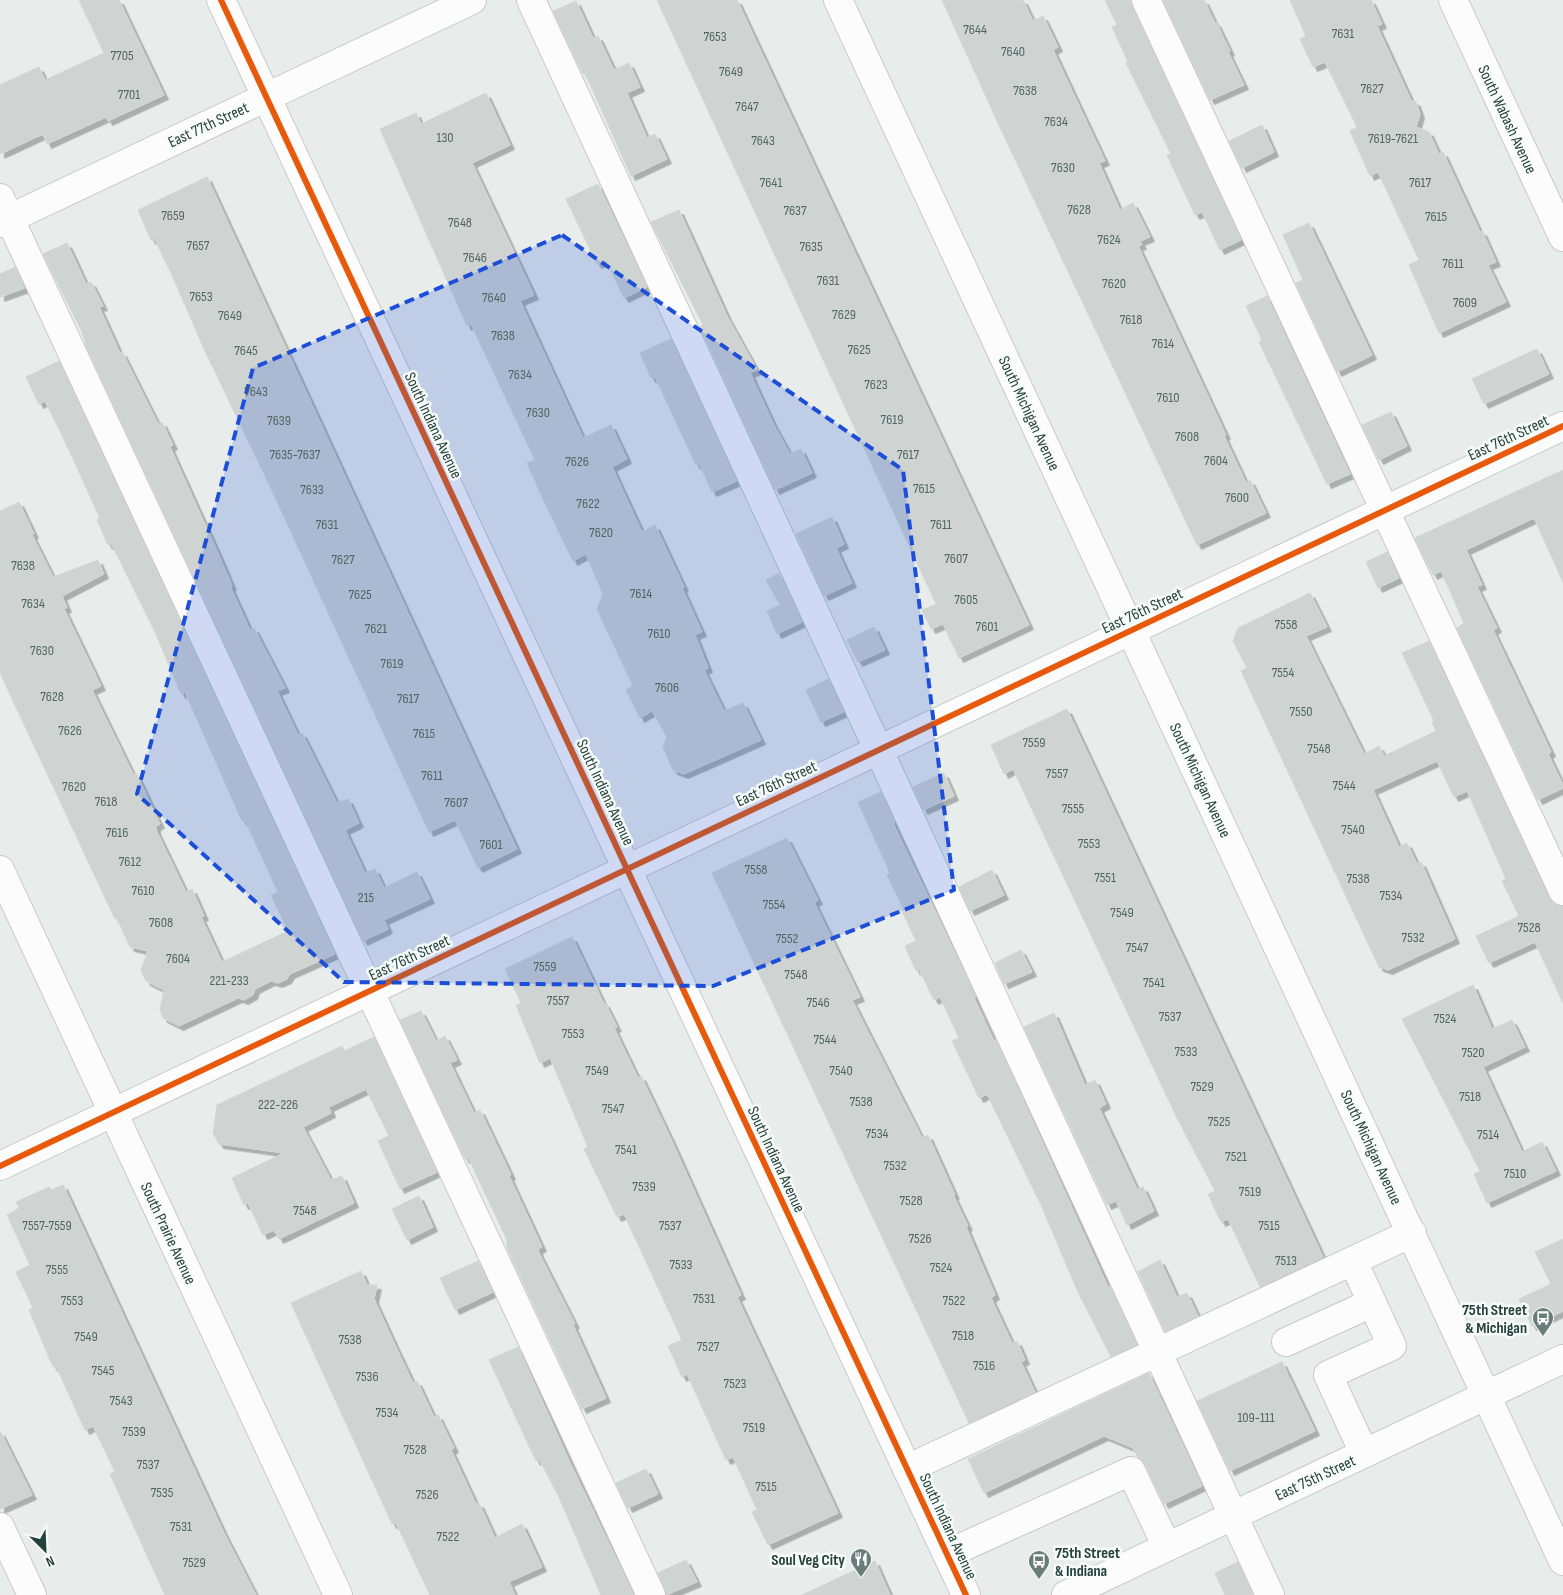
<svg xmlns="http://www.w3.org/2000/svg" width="1563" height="1595" viewBox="0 0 1563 1595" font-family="'Sofia Sans Condensed',sans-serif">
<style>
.building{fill:#cfd4d2;stroke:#d1d6d4;filter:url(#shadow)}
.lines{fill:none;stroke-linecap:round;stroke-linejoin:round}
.minor-casing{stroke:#c5cac8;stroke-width:30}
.minor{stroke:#fcfcfc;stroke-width:28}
.cycleway-casing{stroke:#f7fbf9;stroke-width:9}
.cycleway{stroke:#e8590c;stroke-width:6}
.marked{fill:#1d4ed8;fill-opacity:0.2;stroke:#1d4ed8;stroke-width:4;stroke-dasharray:10 6;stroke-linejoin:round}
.labels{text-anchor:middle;stroke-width:5;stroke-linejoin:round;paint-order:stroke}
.number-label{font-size:14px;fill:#506761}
.street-label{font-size:16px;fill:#24423a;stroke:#f7fbf9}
.poi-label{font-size:16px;font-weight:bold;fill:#24423a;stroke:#f7fbf9;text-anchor:end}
</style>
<defs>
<filter id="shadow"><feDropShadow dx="4.5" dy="4.5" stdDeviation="0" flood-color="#0004"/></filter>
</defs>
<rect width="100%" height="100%" fill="#e8edeb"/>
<g class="building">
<path d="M79,0H119L164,95L108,121L106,117L47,144L43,134L0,154V85L39,67L45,80L104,53Z"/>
<path d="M657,0H737L1029,625L959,658L943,624L931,629L922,610L936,604Z"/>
<path d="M942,0H1023L1033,21L1043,16L1058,47L1053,50L1105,161L1099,163L1120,210L1133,203L1150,237L1140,241L1142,245L1138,246L1226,435L1224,436L1246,483L1250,480L1266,513L1197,545L997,121Z"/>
<path d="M1105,0H1131L1241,240L1220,250L1202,212L1195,215L1167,155L1171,154L1126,63L1128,62L1112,27L1117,25Z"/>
<path d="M1163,0H1204L1215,23L1216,22L1230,51L1228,52L1244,85L1210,100Z"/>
<path d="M1290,0H1371L1382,24L1377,26L1411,100L1416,102L1420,114L1416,127L1429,132L1439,154L1443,152L1480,232L1482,231L1496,262L1488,265L1506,302L1439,333L1409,265L1419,260L1378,172L1370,176L1350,131L1357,127L1325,62L1313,67L1300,39L1306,36Z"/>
<path d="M576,1L593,38L598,36L614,70L629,63L640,87L627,93L647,138L655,134L667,159L631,176L585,73L583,74L553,11Z"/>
<path d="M486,93L510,145L472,163L534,295L520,301L583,438L611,425L627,459L612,467L642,532L655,525L684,587L682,588L702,632L695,635L708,668L704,670L724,711L743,703L761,740L684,774L673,770L663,747L667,737L652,711L640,718L626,690L633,686L597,609L603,594L586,554L573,561L543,499L527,463L535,460L471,324L467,326L380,129L416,113L421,124Z"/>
<path d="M1262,125L1274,152L1242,168L1229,141Z"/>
<path d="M207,177L517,849L478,868L455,820L429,832L269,484L205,351L171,273L154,238L151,240L138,210Z"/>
<path d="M598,184L647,287L624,298L606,260L597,264L566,199Z"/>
<path d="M679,210L727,316L757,370L750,373L773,423L790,454L801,449L812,473L775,490L700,327L703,325L651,222Z"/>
<path d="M1309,223L1372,355L1337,372L1296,283L1303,280L1283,235Z"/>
<path d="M67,243L86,284L91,282L103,306L99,307L120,353L122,352L158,424L162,422L173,445L170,447L218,553L232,586H230L250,630L254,628L285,688L277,691L298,735L302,733L337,803L348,799L359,823L345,830L365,873L375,869L384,888L417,872L430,899L384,920L388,929L363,941L87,348L82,332L43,254Z"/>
<path d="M15,267L25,288L0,297V274Z"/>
<path d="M1267,296L1350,474L1327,484L1259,342L1262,340L1246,306Z"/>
<path d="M671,339L737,481L712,492L699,463L696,465L655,377L651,378L640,353Z"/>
<path d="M1537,349L1549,374L1484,404L1472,379Z"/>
<path d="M59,361L335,954L290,974L287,979L278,983L271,981L255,989L253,995L244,1000L238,998L179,1026L163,1018L160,1010L164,990L146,981L141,970L148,951L130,947L117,918L115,919L0,673V511L19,502L34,534L32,535L53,577L98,560L104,574L62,596L67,608L64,609L101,686L92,690L133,774L136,773L160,824L156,826V830L186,892L192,889L204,916L201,917L222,962L288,931L271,895L278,892L245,820L242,821L185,692L181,694L155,632L111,543L108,545L97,520L100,518L61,433L45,401L39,404L26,377Z"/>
<path d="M1391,412L1407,446L1379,460L1362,425Z"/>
<path d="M1563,470V582L1534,518L1466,550L1482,585L1477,587L1497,628L1493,630L1551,752L1548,754L1563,785V788L1538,800L1457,628L1464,623L1441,571L1433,575L1415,538Z"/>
<path d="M832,517L844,544L836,548L852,583L824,596L796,534Z"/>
<path d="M1387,552L1399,578L1378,588L1366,562Z"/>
<path d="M779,573L802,622L777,634L767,611L780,605L766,580Z"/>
<path d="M1310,593L1327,627L1306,636L1364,754L1379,746L1384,756L1436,731L1432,722L1434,721L1402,653L1429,641L1549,898L1554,904L1563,906V1003L1535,942L1489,963L1476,936L1519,916L1502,881L1506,879L1467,791L1454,797L1437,761L1373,790L1399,847L1407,843L1417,864L1421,862L1455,939L1388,970L1379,967L1241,671L1247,668L1233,641L1238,628Z"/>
<path d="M874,627L885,650L858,662L847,640Z"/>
<path d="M828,679L844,712L821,722L806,690Z"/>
<path d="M1067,709L1323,1257L1260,1287L1228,1219L1221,1222L1208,1194L1215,1191L1176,1116L1013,769L1004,774L991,745Z"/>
<path d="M944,773L954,796L923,810L913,787Z"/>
<path d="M881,792L895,823H893L976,997L974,998L994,1041L996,1040L1108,1287L1110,1286L1137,1344L1111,1357L1078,1292L1041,1205L987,1094L979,1098L952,1041L959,1038L940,997L934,1000L919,969L916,971L905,946L916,941L902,911L904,910L887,875L890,873L858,802Z"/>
<path d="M787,838L818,900L814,902L860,997L852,1000L922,1138L928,1135L955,1195H953L968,1226L966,1227L995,1295L991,1298L1012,1343L1017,1341L1025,1360L1021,1362L1035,1392L969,1423L712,873Z"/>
<path d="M992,870L1004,895L970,911L959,887Z"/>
<path d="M572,937L604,1004L605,1003L617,1027L614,1028L638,1078L641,1076L671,1139L741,1295L737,1297L838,1513L768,1545L752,1512L757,1510L733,1457L726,1460L687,1374L682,1377L668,1346L682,1340L624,1214L617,1217L584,1149L588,1147L550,1058L540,1063L516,1005L521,1003L505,969Z"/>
<path d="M1021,950L1032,972L1004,984L995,963Z"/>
<path d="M1473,985L1492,1029L1512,1020L1525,1047L1483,1067L1522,1152L1542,1142L1556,1171L1487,1203L1474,1174L1480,1171L1402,1019Z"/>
<path d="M421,1011L436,1041L445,1036L457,1060L450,1063L474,1113L480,1110L511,1175L509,1176L542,1247L538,1249L539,1253L575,1324L573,1325L606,1398L582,1409L507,1248V1240L468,1157L465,1159L400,1020Z"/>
<path d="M1054,1013L1085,1085L1095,1080L1106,1104L1099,1108L1137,1189L1143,1187L1154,1211L1127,1225L1116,1201L1107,1205L1024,1027Z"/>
<path d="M374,1037L437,1172L400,1189L378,1141L389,1136L366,1089L329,1107L331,1113L303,1127L331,1180L342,1176L354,1203L279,1239L274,1230L263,1235L248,1203L244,1205L232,1178L284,1153L219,1144L213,1133L217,1105L342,1046L344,1051Z"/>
<path d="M63,1185L224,1533L256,1595H165L110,1474L115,1472L93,1426L85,1430L56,1366L53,1367L29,1310L33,1308L16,1272L30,1265L7,1215L19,1208L16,1202L49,1187L51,1190Z"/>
<path d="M419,1196L433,1227L407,1240L392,1209Z"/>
<path d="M1563,1239V1311L1532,1326L1519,1299L1551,1284L1535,1252Z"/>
<path d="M1160,1260L1177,1297L1187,1293L1198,1316L1165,1331L1138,1272Z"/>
<path d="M478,1261L493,1292L455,1310L440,1278Z"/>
<path d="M361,1271L367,1285H377L374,1299L395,1345L413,1383L417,1381L434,1417L438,1415L454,1448L451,1450L476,1504L479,1503L495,1538L522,1524L542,1567L509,1582L515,1595H430L396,1523L392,1524L291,1303Z"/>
<path d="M518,1347L571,1465L634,1595H601L559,1497L539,1459L536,1461L516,1418L489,1360Z"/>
<path d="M1282,1362L1315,1431L1230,1471L1197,1401Z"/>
<path d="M1149,1373L1202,1486L1164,1504L1145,1464L1138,1457L1133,1448L1104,1436L984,1493L968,1459Z"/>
<path d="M0,1431L32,1495L0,1509Z"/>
<path d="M646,1469L658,1494L628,1508L616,1483Z"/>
<path d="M686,1560L697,1582L666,1595L658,1573Z"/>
<path d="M875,1561L890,1595H802Z"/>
<path d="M1238,1562L1253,1595H1225L1215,1573Z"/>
</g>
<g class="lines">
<g class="minor-casing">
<g id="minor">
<path d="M221,0L966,1595"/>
<path d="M531,0L1270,1595"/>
<path d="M838,0L1563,1561"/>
<path d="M1146,0L1563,891"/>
<path d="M1453,0L1563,237"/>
<path d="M0,198L651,1595"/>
<path d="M0,223L472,0"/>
<path d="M0,870L338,1595"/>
<path d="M0,1166L1563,426"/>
<path d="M1353,1261L1392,1346L1328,1375L1364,1453"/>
<path d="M1286,1342L1372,1303"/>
<path d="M907,1469L1412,1233"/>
<path d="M0,1527L32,1595"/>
<path d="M947,1554L1131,1471L1167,1547"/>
<path d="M1066,1595L1563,1359"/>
</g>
</g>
<use href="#minor" class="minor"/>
<g class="cycleway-casing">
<g id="cycleway">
<path d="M221,0L966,1595"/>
<path d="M0,1166L1563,426"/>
</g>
</g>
<use href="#cycleway" class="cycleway"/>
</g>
<path class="marked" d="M562,235L903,470L954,890L713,986L344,982L137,794L253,368Z"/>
<defs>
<g id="bus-pin" transform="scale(1.125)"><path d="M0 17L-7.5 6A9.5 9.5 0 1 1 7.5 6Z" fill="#697e78" stroke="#f7fbf9"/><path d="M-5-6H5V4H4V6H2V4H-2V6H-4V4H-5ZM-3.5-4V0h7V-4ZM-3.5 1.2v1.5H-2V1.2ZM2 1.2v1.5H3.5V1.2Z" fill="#fff"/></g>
<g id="restaurant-pin" transform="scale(1.125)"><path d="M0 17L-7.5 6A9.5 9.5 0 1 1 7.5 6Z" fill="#697e78" stroke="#f7fbf9"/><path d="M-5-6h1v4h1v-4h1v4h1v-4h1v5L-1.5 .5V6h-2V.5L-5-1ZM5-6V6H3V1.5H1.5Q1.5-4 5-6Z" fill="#fff"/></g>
</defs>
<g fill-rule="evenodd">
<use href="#bus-pin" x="1543" y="1318"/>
<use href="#restaurant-pin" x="861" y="1559"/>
<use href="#bus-pin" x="1039" y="1561"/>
</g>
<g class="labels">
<g class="number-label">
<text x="975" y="34">7644</text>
<text x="1343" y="38">7631</text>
<text x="715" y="41">7653</text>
<text x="1013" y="56">7640</text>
<text x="122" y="60">7705</text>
<text x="731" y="76">7649</text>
<text x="1372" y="93">7627</text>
<text x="1025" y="95">7638</text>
<text x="129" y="99">7701</text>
<text x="747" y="111">7647</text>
<text x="1056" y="126">7634</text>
<text x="445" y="142">130</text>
<text x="1393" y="143">7619-7621</text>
<text x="763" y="145">7643</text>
<text x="1063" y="172">7630</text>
<text x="771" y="187">7641</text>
<text x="1420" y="187">7617</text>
<text x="1079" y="214">7628</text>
<text x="795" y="215">7637</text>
<text x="173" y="220">7659</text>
<text x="1436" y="221">7615</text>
<text x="460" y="227">7648</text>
<text x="1109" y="244">7624</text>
<text x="198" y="250">7657</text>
<text x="811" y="251">7635</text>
<text x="475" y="262">7646</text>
<text x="1453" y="268">7611</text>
<text x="828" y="285">7631</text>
<text x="1114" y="288">7620</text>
<text x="201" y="301">7653</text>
<text x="494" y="302">7640</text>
<text x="1465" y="307">7609</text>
<text x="844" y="319">7629</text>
<text x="230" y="320">7649</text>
<text x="1131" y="324">7618</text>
<text x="503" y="340">7638</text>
<text x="1163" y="348">7614</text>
<text x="859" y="354">7625</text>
<text x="246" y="355">7645</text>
<text x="520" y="379">7634</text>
<text x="876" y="389">7623</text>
<text x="256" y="396">7643</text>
<text x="1168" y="402">7610</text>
<text x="538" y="417">7630</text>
<text x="892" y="424">7619</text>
<text x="279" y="425">7639</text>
<text x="1187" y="441">7608</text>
<text x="295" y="459">7635-7637</text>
<text x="908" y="459">7617</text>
<text x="1216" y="465">7604</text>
<text x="577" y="466">7626</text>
<text x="924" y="493">7615</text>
<text x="312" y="494">7633</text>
<text x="1237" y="502">7600</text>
<text x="588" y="508">7622</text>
<text x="327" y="529">7631</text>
<text x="941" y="529">7611</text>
<text x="601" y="537">7620</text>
<text x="956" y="563">7607</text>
<text x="343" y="564">7627</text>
<text x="23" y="570">7638</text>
<text x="641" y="598">7614</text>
<text x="360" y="599">7625</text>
<text x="966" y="604">7605</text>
<text x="33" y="608">7634</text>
<text x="1286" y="629">7558</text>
<text x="987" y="631">7601</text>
<text x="376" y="633">7621</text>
<text x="659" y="638">7610</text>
<text x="42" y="655">7630</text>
<text x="392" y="668">7619</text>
<text x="1283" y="677">7554</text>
<text x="667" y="692">7606</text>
<text x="52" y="701">7628</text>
<text x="408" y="703">7617</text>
<text x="1301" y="716">7550</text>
<text x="70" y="735">7626</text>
<text x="424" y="738">7615</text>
<text x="1034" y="747">7559</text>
<text x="1319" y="753">7548</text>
<text x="1057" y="778">7557</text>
<text x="432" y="780">7611</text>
<text x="1344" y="790">7544</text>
<text x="74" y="791">7620</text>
<text x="106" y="806">7618</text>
<text x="456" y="807">7607</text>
<text x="1073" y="813">7555</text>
<text x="1353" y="834">7540</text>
<text x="117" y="837">7616</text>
<text x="1089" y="848">7553</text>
<text x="491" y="849">7601</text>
<text x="130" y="866">7612</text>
<text x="756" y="874">7558</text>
<text x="1105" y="882">7551</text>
<text x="1358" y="883">7538</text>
<text x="143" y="895">7610</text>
<text x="1391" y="900">7534</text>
<text x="366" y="902">215</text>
<text x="774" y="909">7554</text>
<text x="1122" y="917">7549</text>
<text x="161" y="927">7608</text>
<text x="1529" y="932">7528</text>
<text x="1413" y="942">7532</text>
<text x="787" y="943">7552</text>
<text x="1137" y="952">7547</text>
<text x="178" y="963">7604</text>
<text x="545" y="971">7559</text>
<text x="796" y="979">7548</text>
<text x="229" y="985">221-233</text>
<text x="1154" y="987">7541</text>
<text x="558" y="1005">7557</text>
<text x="818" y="1007">7546</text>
<text x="1170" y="1021">7537</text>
<text x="1445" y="1023">7524</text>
<text x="573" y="1038">7553</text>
<text x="825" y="1044">7544</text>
<text x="1186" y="1056">7533</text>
<text x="1473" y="1057">7520</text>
<text x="597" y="1075">7549</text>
<text x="841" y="1075">7540</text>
<text x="1202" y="1091">7529</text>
<text x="1470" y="1101">7518</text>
<text x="861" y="1106">7538</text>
<text x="278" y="1109">222-226</text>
<text x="613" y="1113">7547</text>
<text x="1219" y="1126">7525</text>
<text x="877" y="1138">7534</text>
<text x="1488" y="1139">7514</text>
<text x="626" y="1154">7541</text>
<text x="1236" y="1161">7521</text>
<text x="895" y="1170">7532</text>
<text x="1515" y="1178">7510</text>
<text x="644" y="1191">7539</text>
<text x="1250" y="1196">7519</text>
<text x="911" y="1205">7528</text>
<text x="305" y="1215">7548</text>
<text x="47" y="1230">7557-7559</text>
<text x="670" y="1230">7537</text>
<text x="1269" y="1230">7515</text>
<text x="920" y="1243">7526</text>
<text x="1286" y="1265">7513</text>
<text x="681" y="1269">7533</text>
<text x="941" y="1272">7524</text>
<text x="57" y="1274">7555</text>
<text x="704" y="1303">7531</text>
<text x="72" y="1305">7553</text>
<text x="954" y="1305">7522</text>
<text x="963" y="1340">7518</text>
<text x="86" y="1341">7549</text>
<text x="350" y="1344">7538</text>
<text x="708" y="1351">7527</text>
<text x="984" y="1370">7516</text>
<text x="103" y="1375">7545</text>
<text x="367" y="1381">7536</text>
<text x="735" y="1388">7523</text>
<text x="121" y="1405">7543</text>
<text x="387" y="1417">7534</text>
<text x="1256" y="1422">109-111</text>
<text x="754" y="1432">7519</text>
<text x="134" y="1436">7539</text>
<text x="415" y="1454">7528</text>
<text x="148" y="1469">7537</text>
<text x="766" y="1491">7515</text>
<text x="162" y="1497">7535</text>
<text x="427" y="1499">7526</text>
<text x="181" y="1531">7531</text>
<text x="448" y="1541">7522</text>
<text x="194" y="1567">7529</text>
</g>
<g class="street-label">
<text transform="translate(1508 119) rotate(65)" y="6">South Wabash Avenue</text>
<text transform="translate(208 124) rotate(-25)" y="6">East 77th Street</text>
<text transform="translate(1030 413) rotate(65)" y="6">South Michigan Avenue</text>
<text transform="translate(434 425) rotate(65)" y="6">South Indiana Avenue</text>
<text transform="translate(1508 437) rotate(-25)" y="6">East 76th Street</text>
<text transform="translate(1142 610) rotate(-25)" y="6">East 76th Street</text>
<text transform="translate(1201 780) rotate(65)" y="6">South Michigan Avenue</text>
<text transform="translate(776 783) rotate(-25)" y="6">East 76th Street</text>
<text transform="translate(606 792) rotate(65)" y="6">South Indiana Avenue</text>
<text transform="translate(409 957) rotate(-25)" y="6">East 76th Street</text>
<text transform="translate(1372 1147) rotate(65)" y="6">South Michigan Avenue</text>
<text transform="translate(777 1159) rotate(65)" y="6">South Indiana Avenue</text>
<text transform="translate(169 1233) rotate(65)" y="6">South Prairie Avenue</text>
<text transform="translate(1315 1477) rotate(-25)" y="6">East 75th Street</text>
<text transform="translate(949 1526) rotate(65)" y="6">South Indiana Avenue</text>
</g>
<g class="poi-label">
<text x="1527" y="1315">75th Street<tspan x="1527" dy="18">&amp; Michigan</tspan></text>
<text x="1055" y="1558" text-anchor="start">75th Street<tspan x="1055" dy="18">&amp; Indiana</tspan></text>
<text x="845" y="1565">Soul Veg City</text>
</g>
</g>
<g transform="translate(45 1550) rotate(156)" stroke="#f7fbf9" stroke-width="4" paint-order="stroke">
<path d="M0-4L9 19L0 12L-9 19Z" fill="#24423a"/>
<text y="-8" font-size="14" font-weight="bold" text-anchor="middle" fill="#24423a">N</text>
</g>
</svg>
